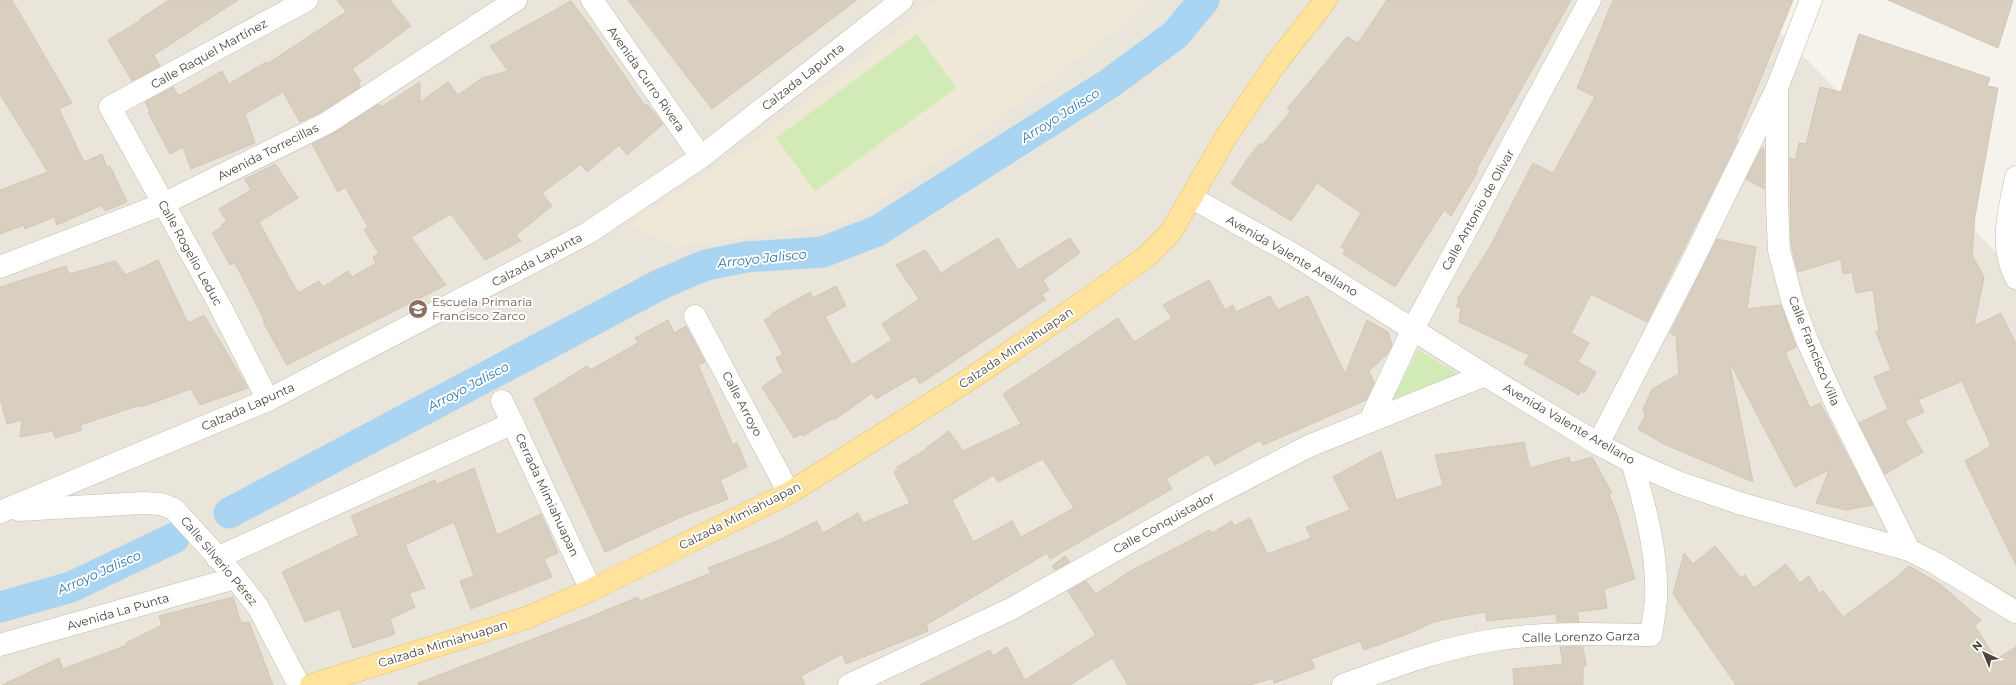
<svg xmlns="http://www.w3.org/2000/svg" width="2016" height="685" viewBox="0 0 2016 685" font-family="Montserrat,sans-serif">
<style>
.residential{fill:#eae5da}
.education{fill:#efe8d6}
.green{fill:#d2eab5}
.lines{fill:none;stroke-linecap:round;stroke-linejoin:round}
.canal{stroke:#a9d4f2;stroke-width:31}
.building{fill:#d8cfc1;stroke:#d3c7b4;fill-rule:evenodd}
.minor-casing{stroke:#c2bbae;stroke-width:23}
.major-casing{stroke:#e6c16a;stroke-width:23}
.minor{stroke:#fff;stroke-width:22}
.major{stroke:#ffe39c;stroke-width:22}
.labels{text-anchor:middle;stroke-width:4;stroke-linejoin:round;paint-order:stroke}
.street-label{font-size:12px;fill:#4b4439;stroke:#fff}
.education-label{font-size:12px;fill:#785e54;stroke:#fff;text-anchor:start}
.water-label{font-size:13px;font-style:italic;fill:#2e7ab2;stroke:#fff}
</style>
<rect width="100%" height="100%" fill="#f6f3ec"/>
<path class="residential" d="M0,0H1748L1998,254L2016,288V685H0Z"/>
<path class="education" d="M938,0H1150L1140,11L987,127L850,220L677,247L631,226L632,221L737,154Z"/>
<g class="green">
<path d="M917,34L956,88L815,191L776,138Z"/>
<path d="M1418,350L1458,374L1393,399Z"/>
</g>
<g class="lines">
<g class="canal">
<path d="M229,513L661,284L706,265L746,257L823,252L877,231L1110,83L1175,35L1204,0"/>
<path d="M0,607L71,587L174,538"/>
</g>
</g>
<g class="building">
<path d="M0,0H12L72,103L59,109L84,162L102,154L107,167L110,166L127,202L105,211L102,205L57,225L54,217L25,229L24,225L0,234V190L48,172L0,94Z"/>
<path d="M169,0H238L154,55L160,66L132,81L108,40L141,20L140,19Z"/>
<path d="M337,0H390L411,26L352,69L361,81L358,83L360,87L321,112L300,122L283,92L245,114L255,143L191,169L183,147L170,154L148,112L150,111L145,102L173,87L178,95L182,94L222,71L229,84L266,62L267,64L346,12Z"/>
<path d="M628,0H857L712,109Z"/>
<path d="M1387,0H1571L1476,170L1478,171L1451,216L1444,210L1395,287L1343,254L1345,249L1341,247L1361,213L1317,183L1291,221L1231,184L1248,158L1260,143L1262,145L1291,111L1287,109L1347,37L1358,43Z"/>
<path d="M1613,0H1793L1736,139L1738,140L1647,322L1591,294L1571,333L1589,343L1578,362L1596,372L1584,393L1581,391L1579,395L1524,364L1529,355L1459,322L1461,308L1456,306L1459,301L1457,300L1492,243L1533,163L1553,173L1595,97L1577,88Z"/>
<path d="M1888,0H2013L1998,48Z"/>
<path d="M571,1L593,30L645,106L647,104L663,124L627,155L619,145L587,172L581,164L542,193L552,206L516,235L521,241L485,260L451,214L411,237L446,285L287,365L263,322H265L235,263L230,265L212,233L222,227L221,225L227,221L219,209L251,190L245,179L275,164L298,198L259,222L298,293L319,281L323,287L348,271L352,277L376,263L373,257L379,253L364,230L368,227L345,187L338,192L312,144L334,133L379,104L381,107L420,82V102L448,82L458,95L482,78L508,71L490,46Z"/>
<path d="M1859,34L1990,78L1987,86L1998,88L1975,216L1972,255L1984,277L1974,326L2001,313L2016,344V565L1965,461L1991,446L1962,381L1918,400L1924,412L1905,421L1923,452L1885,474L1859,423L1888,409L1874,377L1891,370L1876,332L1879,331L1873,290L1856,293L1852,272L1843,274L1841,259L1798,272L1791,244L1790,158L1795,160L1799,143L1806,144L1820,87L1841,92Z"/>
<path d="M1762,148L1764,149V189L1746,179Z"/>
<path d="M998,238L1018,270L1070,238L1080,253L1043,280L1049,290L1042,294L1045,300L920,384L915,376L876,399L872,393L834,420L833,418L803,436L801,434L794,438L762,387L783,372L776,358L783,354L764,320L772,316L771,314L810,292L813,298L836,286L846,306L825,317L852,365L892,340L882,324L919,299L896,265L925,250L941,273Z"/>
<path d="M1717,239L1756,247L1747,309L1781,305L1796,347L1786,352V355L1810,408L1820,403L1873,505L1846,510L1816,503L1829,470L1795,487L1729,361L1753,482L1664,444L1638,429L1645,416L1643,409L1652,389L1679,374L1676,336L1670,333Z"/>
<path d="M158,260L188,323L204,315L248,388L200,405L191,389L141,407L140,405L80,425L82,430L55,438L53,431L20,437L22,420L7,424L0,398V287L66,266L69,274L115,261L126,275Z"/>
<path d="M1209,280L1225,310L1233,305L1236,312L1270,296L1278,310L1308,296L1345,374L1367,320L1388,332L1392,345L1388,353L1369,371L1374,383L1366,400L1263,445L1260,440L1215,465L1208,454L1166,479L1172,489L1050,559L1047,553L926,625L928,631L846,664L842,654L801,676L805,685H419L418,683L580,621L638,597L640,601L711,573L708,568L777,541L817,521L823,533L858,513L863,523L910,503L894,472L898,470L897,467L925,450V449L949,431L963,451L1021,424L1003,394L1118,318L1134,342L1172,318L1163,305ZM1043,459L1074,508L1021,537L1012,521L973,542L952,500L994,475L998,482Z"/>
<path d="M668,320L674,333L686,326L705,362L698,365L733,445L737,443L747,467L720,480L728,499L681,517L605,552L534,399L587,366L590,370L638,343L635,338Z"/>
<path d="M1524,442L1530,468L1569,457L1571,463L1592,457L1612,493L1609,494L1617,514L1635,579L1604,589L1607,608L1577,612L1579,622H1557L1556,614L1487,621L1485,612L1452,618L1434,622L1405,635L1364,650L1360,641L1311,659L1315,668L1274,683L1273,678L1250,685H1128L1112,658L1070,685H920L990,650L993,656L1007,647L1025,680L1096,635L1068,591L1086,581L1096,594L1132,570L1210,530L1212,533L1232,521L1234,526L1250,518L1267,554L1311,538L1306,527L1350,510L1333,477L1381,451L1396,500L1443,485L1435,455Z"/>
<path d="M474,468L497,535L541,514L558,553L544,559L552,577L471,609L460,581L474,576L454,522L405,545L425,588L409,593L415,607L390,619L395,634L353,648L340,609L305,622L282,572L359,535L351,516L435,480L437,484Z"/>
<path d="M1715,546L1741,578L1745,575L1754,588L1786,564L1800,583L1809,576L1819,593L1823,591L1843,617L1892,581L1909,566L1940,584L1981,620L1975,626L1996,659L2016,647V685H1736L1673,594L1684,553L1693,564Z"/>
<path d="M1065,556L1070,562L1055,570L1052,566Z"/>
<path d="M233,597L241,623L249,622L273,685H2L59,658L63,669L127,645L126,643L162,625L159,616Z"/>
<path d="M1560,647H1583L1586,666H1583V685H1514L1513,669L1563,664Z"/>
</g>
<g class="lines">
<g class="minor-casing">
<g id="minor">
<path d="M592,0L701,157"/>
<path d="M1777,93V204L1779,250L1792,300L1807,340L1837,406L1909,550"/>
<path d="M2016,177C2009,213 1999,244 2016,278"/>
<path d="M1192,198L1293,254L1485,375L1598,444L1632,462L1680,483L1742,504L1909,550L1935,563L2016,612"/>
<path d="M0,267L163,204L327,123L516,0"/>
<path d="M695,316L789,493"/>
<path d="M268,400L218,302L110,107L307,0"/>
<path d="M502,401L591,590"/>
<path d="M1370,421L1413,329L1590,0"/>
<path d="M1598,444L1689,268L1777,88L1811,0"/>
<path d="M19,510L143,503L161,504L174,509L226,566L258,607L299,685"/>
<path d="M0,512L268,400L588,233L701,157L902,0"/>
<path d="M217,558L513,423"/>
<path d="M0,645L235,578"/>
<path d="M849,685L1011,609L1201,502L1309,446L1485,375"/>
<path d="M1343,685C1393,667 1441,648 1494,640C1545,632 1599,634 1651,635C1653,623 1655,611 1656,599C1658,553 1645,506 1632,462"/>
</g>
</g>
<g class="major-casing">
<path id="major" d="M311,685L526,618L591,590L789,493L967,381L1072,310L1145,258L1171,232L1226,137L1277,62L1326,0"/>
</g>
<use href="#minor" class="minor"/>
<use href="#major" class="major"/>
</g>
<defs>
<g id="school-disc" transform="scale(1)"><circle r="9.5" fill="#8d6e63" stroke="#fff"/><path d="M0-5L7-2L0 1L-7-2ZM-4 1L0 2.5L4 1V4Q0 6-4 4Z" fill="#fff"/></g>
</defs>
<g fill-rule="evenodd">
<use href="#school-disc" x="418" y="309"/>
</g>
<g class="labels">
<g class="street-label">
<text transform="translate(209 54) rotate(-29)" y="4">Calle Raquel Martínez</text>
<text transform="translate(803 77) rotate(-38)" y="4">Calzada Lapunta</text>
<text transform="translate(646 79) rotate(55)" y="4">Avenida Curro Rivera</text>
<text transform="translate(268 152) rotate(-27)" y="4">Avenida Torrecillas</text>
<text transform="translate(1478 210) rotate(-61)" y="4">Calle Antonio de Olivar</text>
<text transform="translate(190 253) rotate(61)" y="4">Calle Rogelio Leduc</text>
<text transform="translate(1292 256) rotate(30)" y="4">Avenida Valente Arellano</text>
<text transform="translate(537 260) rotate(-28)" y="4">Calzada Lapunta</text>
<text transform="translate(1016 348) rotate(-34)" y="4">Calzada Mimiahuapan</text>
<text transform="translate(1814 351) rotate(68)" y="4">Calle Francisco Villa</text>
<text transform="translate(742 404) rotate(62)" y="4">Calle Arroyo</text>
<text transform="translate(248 407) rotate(-24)" y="4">Calzada Lapunta</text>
<text transform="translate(1569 424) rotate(30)" y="4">Avenida Valente Arellano</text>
<text transform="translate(547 495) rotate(65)" y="4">Cerrada Mimiahuapan</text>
<text transform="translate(740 516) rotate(-27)" y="4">Calzada Mimiahuapan</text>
<text transform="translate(1164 523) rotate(-29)" y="4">Calle Conquistador</text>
<text transform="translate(219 561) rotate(50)" y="4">Calle Silverio Pérez</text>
<text transform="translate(118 612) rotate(-16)" y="4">Avenida La Punta</text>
<text transform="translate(1581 637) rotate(-1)" y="4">Calle Lorenzo Garza</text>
<text transform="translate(443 644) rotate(-17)" y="4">Calzada Mimiahuapan</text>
</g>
<g class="education-label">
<text x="432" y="306">Escuela Primaria<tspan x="432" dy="14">Francisco Zarco</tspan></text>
</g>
<g class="water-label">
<text transform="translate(1060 115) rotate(-32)" y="5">Arroyo Jalisco</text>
<text transform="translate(762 258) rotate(-6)" y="5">Arroyo Jalisco</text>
<text transform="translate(468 386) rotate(-28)" y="5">Arroyo Jalisco</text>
<text transform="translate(99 572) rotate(-24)" y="5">Arroyo Jalisco</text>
</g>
</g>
<g transform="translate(1984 653) rotate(316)" stroke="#ffffff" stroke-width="3" paint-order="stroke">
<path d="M0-3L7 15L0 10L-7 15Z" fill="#4b4439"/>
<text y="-6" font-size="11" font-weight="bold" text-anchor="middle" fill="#4b4439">N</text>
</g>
</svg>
